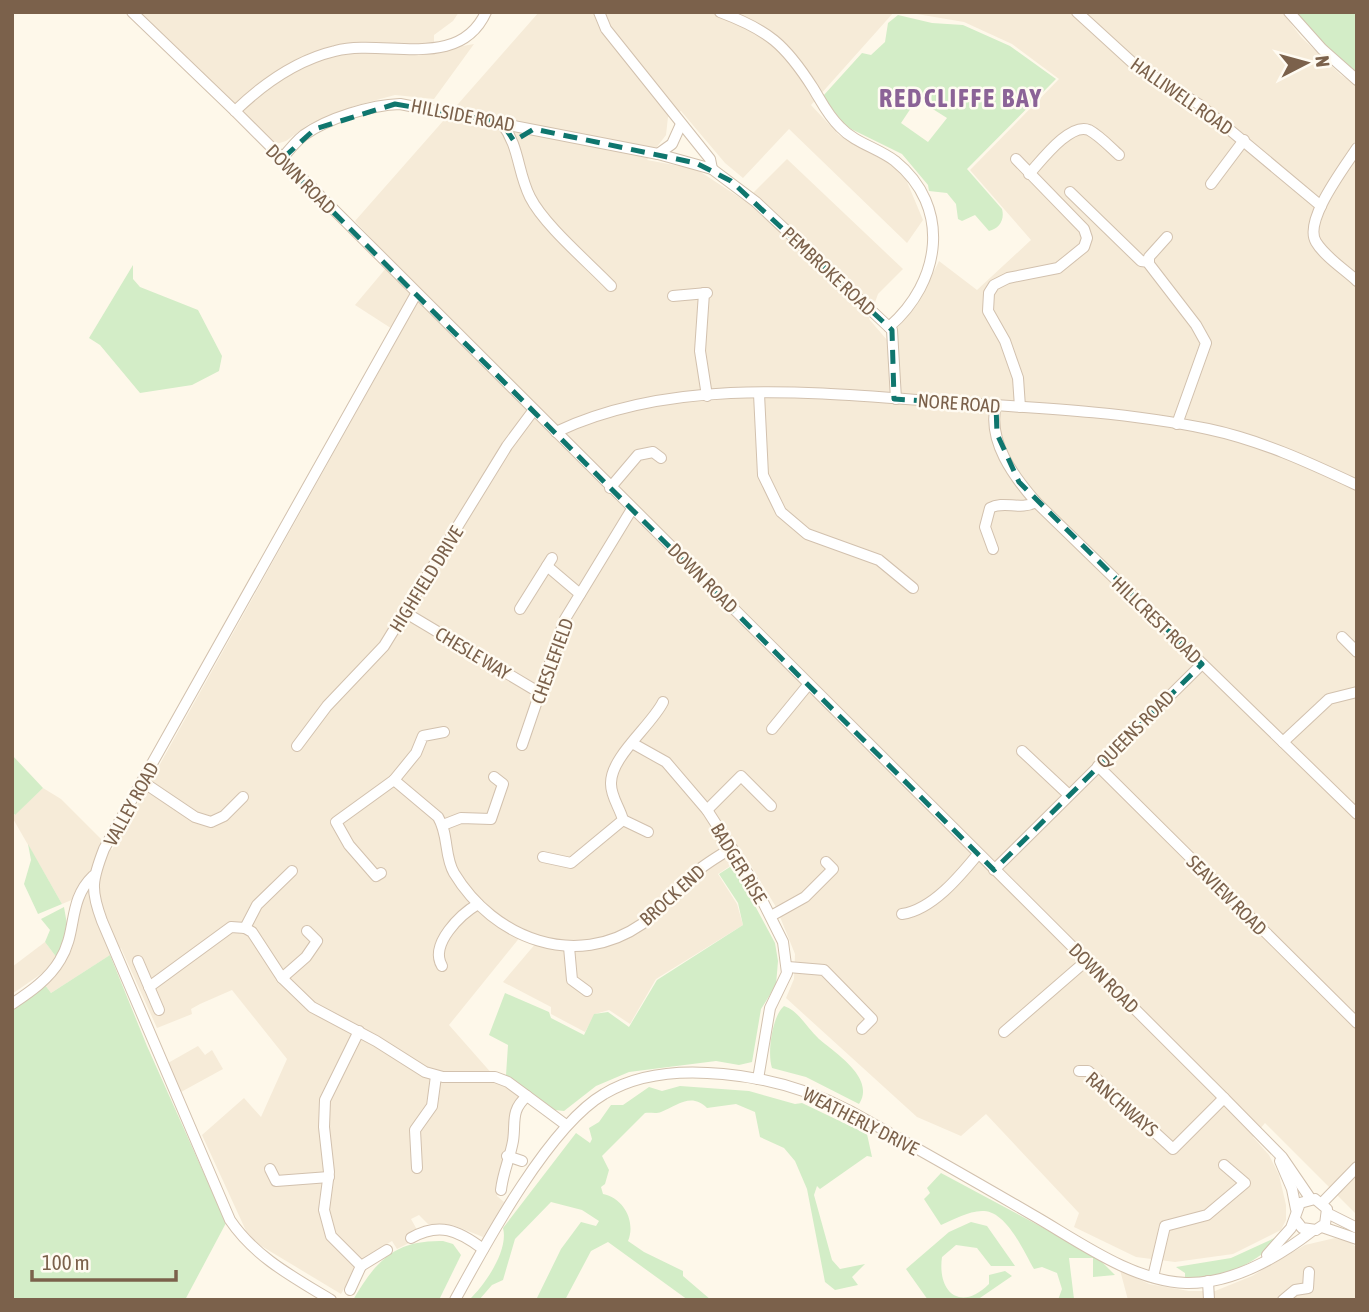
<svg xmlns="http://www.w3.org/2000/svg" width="1369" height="1312" viewBox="0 0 1369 1312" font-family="'Asap Condensed',sans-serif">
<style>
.residential{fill:#f6ebd8}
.green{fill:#d3edc7;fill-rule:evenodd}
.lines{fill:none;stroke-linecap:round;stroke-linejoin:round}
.minor-casing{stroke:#d2c1ae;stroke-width:12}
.minor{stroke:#fff;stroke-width:10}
.marked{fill:none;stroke:#0f766e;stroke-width:5;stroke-dasharray:14 9;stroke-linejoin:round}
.labels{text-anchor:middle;stroke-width:5;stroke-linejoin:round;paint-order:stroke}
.street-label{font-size:19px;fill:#7b614b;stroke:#fffbf2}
.district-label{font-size:26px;font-weight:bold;letter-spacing:2px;fill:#8b6397;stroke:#fffbf2}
</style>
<rect width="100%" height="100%" fill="#fef8ea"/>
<g class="residential">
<path d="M139,12H459L453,21L434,35V51L474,44L434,99L395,95L354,106L309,124L286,141L273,145Z"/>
<path d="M539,12H894L811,105L839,135L892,165L905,177L923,220L907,243L789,129L743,178L725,163L681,111L668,117L666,135L647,160L696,169L745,201L787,159L903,269L878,294L869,319L887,340L919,302L939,261L977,290L1031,240L970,170L1059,79L1012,44L964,22L905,12H1282L1301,37L1341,75L1357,86V1215L1265,1123L1253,1137L1269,1155L1279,1175L1286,1205V1220L1281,1230L1233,1254L1175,1262L1136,1257L1074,1227L1079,1213L986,1114L961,1136L917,1117L786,998L794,979L795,954L776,907L745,856L718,874L737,904L743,925L656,979L630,1024L609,1010L595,1014L585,1032L551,1014V1007L503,982L542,936L525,931L449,1025L501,1084L521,1095L497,1196L504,1202L483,1237L453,1225L428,1224L419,1215L411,1219L421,1237L397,1249L392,1241L362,1259L341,1294L258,1244L247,1233L202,1135L244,1098L261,1117L287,1059L232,990L200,1004L191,1009L192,1014L157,1028L121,948L51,993L45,985L74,936L79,897L62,904L12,817L43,788L61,799L112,850L400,334L355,305L392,261L355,221Z"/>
<path d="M45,942L57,958L51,967L12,994V967Z"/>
<path d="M198,1046L205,1055L212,1050L223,1069L181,1092L168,1063Z"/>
<path d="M1335,1238L1349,1241L1357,1248V1300H1128L1120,1270L1149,1284L1189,1291H1215L1252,1276L1305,1245Z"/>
</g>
<g class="green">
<path d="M1295,12H1357V73L1317,37Z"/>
<path d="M898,15L932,23L963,25L1010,46L1056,79L967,169L1002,209C1005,220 999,229 989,231L975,215L962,221L958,219L956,204L947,193L929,191L928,185L902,154L845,126L823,96L862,53L871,55L885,42L888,23ZM917,99L947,118L928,142L901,123Z"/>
<path d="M133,265V279L140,287L198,310L222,356L219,371L192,385L140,393L100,345L89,338Z"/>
<path d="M12,755L43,788L15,815L12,811Z"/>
<path d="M28,844L62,904L38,914L24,884L31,860Z"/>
<path d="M733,865L775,943L778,961L776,985L761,1009L752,1062L739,1065L716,1061L629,1072L596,1086L564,1111L555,1110L506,1075L508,1045L489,1035L505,993L549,1012L551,1018L584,1035L594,1014L608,1012L629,1027L657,980L743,925L738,903L719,874Z"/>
<path d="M64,907L68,930L57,958L45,942L50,930L41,919Z"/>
<path d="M110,955L147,1046L226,1223L185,1300H12V1010L45,985L51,993Z"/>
<path d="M784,1006C799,1011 807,1028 819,1039C835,1053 876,1078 859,1104L806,1077L772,1068C767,1054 772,1016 784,1006Z"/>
<path d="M680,1086L749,1091L795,1104L802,1103L867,1134L872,1157L867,1156L820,1189L817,1186L814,1195L832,1260L840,1269L865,1264L852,1277L858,1285L835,1290L825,1282L807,1189L795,1161L784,1148L760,1137L755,1112L736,1104L707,1108C691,1092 677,1106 661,1112C656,1114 650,1112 645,1113L602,1156L609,1170L605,1184L601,1187L603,1194C624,1198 636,1222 628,1241L644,1252L683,1271V1276L711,1300H688L608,1242L591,1251L565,1300H536L561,1249L581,1222L596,1226L599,1221L582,1210L551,1202L515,1239L503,1280L492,1285L479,1300H469C485,1285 509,1250 503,1228L576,1133L590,1143L592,1139L589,1128L599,1122L611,1105H623L649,1087L662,1091Z"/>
<path d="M941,1173L1096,1256L1115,1275L1093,1277V1258H1069L1074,1299L1058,1300L1062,1289L1057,1273L1042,1267L1034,1269C1024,1252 1007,1212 984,1211C970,1210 953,1220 941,1225L924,1199L930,1193L927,1188Z"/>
<path d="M971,1222L987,1226L1015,1266H991L977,1248L956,1245L942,1257C937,1293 961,1312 989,1284V1275L1005,1271L1012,1276L977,1300H928L906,1269L949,1232Z"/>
<path d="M1281,1235C1257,1265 1224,1279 1185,1277V1273L1176,1267L1231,1258Z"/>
<path d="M443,1241L453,1244L461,1255L439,1300H353C376,1261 394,1240 443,1241Z"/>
</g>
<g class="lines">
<g class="minor-casing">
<g id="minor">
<path d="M132,12L235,111L1224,1098L1282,1157L1310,1198"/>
<path d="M599,12L606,29L710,159L712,169"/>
<path d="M720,12C768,30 785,44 813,88C821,101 828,116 840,127C855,143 878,148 895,161C952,207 941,282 889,327"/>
<path d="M1077,12L1135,65L1200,105L1321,206"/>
<path d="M1289,12L1322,49L1357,80"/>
<path d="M235,111C263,84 297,60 335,51C384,38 459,72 486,12"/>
<path d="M501,122C520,147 517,171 530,197C544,225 588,262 611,286"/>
<path d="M1357,148C1344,168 1303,221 1316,242C1325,257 1344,269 1357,281"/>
<path d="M658,154L672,144L681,124"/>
<path d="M1016,159L1084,229L1087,238L1084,247L1058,268L1008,278L994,285L989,293L988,311L1005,341L1018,378L1020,407"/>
<path d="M281,160C288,151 295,142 304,135C328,118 371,105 400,104L658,154L712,169L756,202L892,330L896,399"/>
<path d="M1029,174C1041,161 1070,122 1089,130C1100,136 1110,147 1119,155"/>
<path d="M1211,184L1244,140"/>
<path d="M1070,192L1141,261L1149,262"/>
<path d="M1167,237L1149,257V264L1196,325L1206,343L1177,424"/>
<path d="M704,293L700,351L707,396"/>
<path d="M673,296L707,293"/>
<path d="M759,394L763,475L781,512L807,534L879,560L913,588"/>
<path d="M996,405C987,441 1014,477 1036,502L1357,814"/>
<path d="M556,432C679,374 827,394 959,403C1042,408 1126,412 1208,429C1260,440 1308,462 1357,485"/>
<path d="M610,488L638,455L653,452L661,458"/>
<path d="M993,549L985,527L990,508C1004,500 1020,511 1036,502"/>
<path d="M547,566L580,594"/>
<path d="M520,609L552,558"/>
<path d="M406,613L540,693"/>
<path d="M1342,637L1357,652"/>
<path d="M772,729L808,685"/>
<path d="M444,732L423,736L416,753L394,780L438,817C449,835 444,856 454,873C494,939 576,970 642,924C660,911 672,893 688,879C701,866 717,857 732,848"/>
<path d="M1283,742L1329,699L1357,692"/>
<path d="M632,743L666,762L707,810L752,880L783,942L787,973L770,1008L758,1079"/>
<path d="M522,745L565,619L632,509"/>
<path d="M297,746L327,706L384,646L507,446L533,411"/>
<path d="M1022,751L1069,795"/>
<path d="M1098,766L1357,1023"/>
<path d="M143,782L195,817L211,822L224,816L243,797"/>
<path d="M707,810L741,776L771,806"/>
<path d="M623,820L648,832"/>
<path d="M443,825L461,818L491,819L503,784L494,777"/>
<path d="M543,857L571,863L623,820C620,808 611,797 611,784C610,757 652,725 663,702"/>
<path d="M994,870L1202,664"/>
<path d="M381,873L376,876L349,845L336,822L394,780"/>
<path d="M902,914C932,910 960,876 978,854"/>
<path d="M771,916L805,897L833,869L826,862"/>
<path d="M245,928L257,905L292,871"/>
<path d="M307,931L317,941L306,957L282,978L312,1007L376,1041L425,1072L443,1077H495L508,1082L527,1096"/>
<path d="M569,947L572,980L587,991"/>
<path d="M138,961L159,1010"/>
<path d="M442,966C429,944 461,914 478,904"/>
<path d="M788,967L824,970L872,1019L862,1029"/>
<path d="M149,987L231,927L245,928L252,932L282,978"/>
<path d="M12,1004C30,992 49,979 60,960C78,931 67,901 93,876"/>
<path d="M1004,1032L1086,961"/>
<path d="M1079,1071H1088L1173,1149L1224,1098"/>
<path d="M507,1156L522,1161"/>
<path d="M1280,1161L1292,1189L1296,1209"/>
<path d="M417,1168L415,1130L432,1106L436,1076"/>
<path d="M270,1169L276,1181L329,1177"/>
<path d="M501,1190C503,1172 510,1158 513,1141C516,1122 510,1111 527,1096L566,1125"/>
<path d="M1322,1203L1357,1167"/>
<path d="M1327,1213L1357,1228"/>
<path d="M1322,1227L1357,1239"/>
<path d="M411,1238C439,1222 458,1230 483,1249"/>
<path d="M1267,1255L1291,1228L1300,1203L1315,1199L1327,1209L1325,1224L1316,1230L1302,1228L1295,1219"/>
<path d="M361,1266L387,1250"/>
<path d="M1153,1277L1165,1226L1207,1215L1245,1183L1224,1165"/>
<path d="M1208,1281L1209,1300"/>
<path d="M350,1290L361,1266L331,1236L324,1210L329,1172L324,1127L325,1100L359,1031"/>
<path d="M331,1300C293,1277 255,1257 230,1220L102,921C90,889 92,880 104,849L416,294"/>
<path d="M455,1300C486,1243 549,1126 604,1094C638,1073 683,1070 723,1074C768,1078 810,1090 850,1111C911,1145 971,1179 1031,1214C1077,1240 1131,1281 1186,1283C1231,1284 1277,1258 1312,1231"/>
<path d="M1283,1300L1295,1290L1308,1288L1309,1272"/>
</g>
</g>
<use href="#minor" class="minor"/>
</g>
<path class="marked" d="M395,104L501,122L514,141L534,129L696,163L731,181L892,330L894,399L996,405L997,434L1019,482L1202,664L994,870L281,160L315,129Z"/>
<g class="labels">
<g class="street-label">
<text transform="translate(1182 96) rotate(35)" y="7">HALLIWELL ROAD</text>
<text transform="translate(463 115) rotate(11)" y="7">HILLSIDE ROAD</text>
<text transform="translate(301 179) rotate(45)" y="7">DOWN ROAD</text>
<text transform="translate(829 271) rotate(43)" y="7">PEMBROKE ROAD</text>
<text transform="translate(959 403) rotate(4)" y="7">NORE ROAD</text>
<text transform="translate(703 578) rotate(45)" y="7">DOWN ROAD</text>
<text transform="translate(426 579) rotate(-58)" y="7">HIGHFIELD DRIVE</text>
<text transform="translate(1157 620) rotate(44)" y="7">HILLCREST ROAD</text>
<text transform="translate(473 653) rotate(31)" y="7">CHESLE WAY</text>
<text transform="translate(552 661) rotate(-70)" y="7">CHESLEFIELD</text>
<text transform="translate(1135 729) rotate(-45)" y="7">QUEENS ROAD</text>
<text transform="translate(131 804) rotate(-61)" y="7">VALLEY ROAD</text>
<text transform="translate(739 863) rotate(59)" y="7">BADGER RISE</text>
<text transform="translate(672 895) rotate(-42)" y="7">BROCK END</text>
<text transform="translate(1227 895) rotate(45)" y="7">SEAVIEW ROAD</text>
<text transform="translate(1104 978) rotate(45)" y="7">DOWN ROAD</text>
<text transform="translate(1122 1104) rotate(41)" y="7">RANCHWAYS</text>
<text transform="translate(861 1121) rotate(27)" y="7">WEATHERLY DRIVE</text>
</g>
<g class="district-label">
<text x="961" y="107">REDCLIFFE BAY</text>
</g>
</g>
<rect width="1369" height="1312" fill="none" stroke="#7b614b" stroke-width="28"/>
<g transform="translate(1306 63) rotate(84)" stroke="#fffbf2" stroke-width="5" paint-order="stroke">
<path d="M0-5L12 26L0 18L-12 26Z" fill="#7b614b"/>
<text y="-10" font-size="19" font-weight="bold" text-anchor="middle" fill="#7b614b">N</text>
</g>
<path d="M32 1270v10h144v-10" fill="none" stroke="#7b614b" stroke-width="3.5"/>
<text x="42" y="1270" font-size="21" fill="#7b614b" stroke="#fffbf2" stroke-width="5" paint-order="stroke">100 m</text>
</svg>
